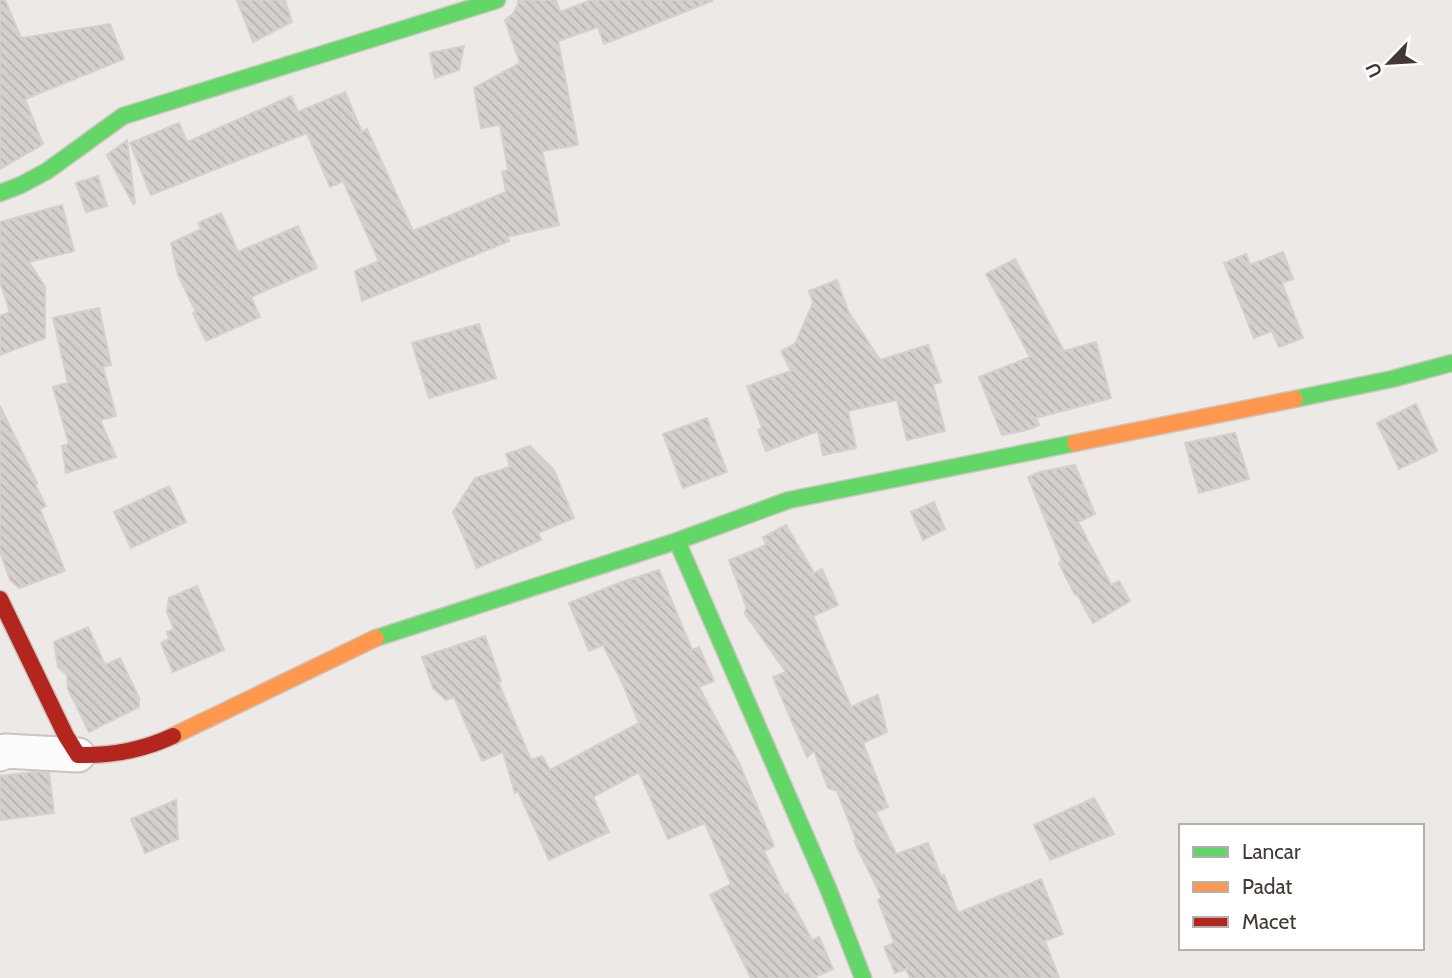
<svg xmlns="http://www.w3.org/2000/svg" width="1452" height="978" viewBox="0 0 1452 978" font-family="Cabin,sans-serif">
<style>
.building{fill:url(#building-back-hatch);stroke:#d5d0cc;stroke-width:2}
.lines{fill:none;stroke-linecap:round;stroke-linejoin:round}
.street-casing{stroke:#c9c5c2;stroke-width:37}
.fast-casing{stroke:#cdc6c0;stroke-width:19}
.slow-casing{stroke:#cdc6c0;stroke-width:19}
.jam-casing{stroke:#cdc6c0;stroke-width:19}
.street{stroke:#fcfcfb;stroke-width:33}
.fast{stroke:#63d668;stroke-width:16}
.slow{stroke:#ff974d;stroke-width:16}
.jam{stroke:#b3261e;stroke-width:16}
</style>
<defs>
<pattern id="building-back-hatch" width="6" height="6" patternUnits="userSpaceOnUse" patternTransform="scale(1.75)"><rect width="6" height="6" fill="#d5d0cd"/><path d="M-1 5l2 2M0 0l6 6M5-1l2 2" fill="none" stroke="#b8b3b1"/></pattern>
</defs>
<rect width="100%" height="100%" fill="#ede9e6"/>
<g class="building">
<path d="M0,0H5L21,38L110,24L124,59L25,99L43,144L0,169Z"/>
<path d="M237,0H285L292,22L253,42Z"/>
<path d="M518,0H556L560,12L591,0H712V1L604,44L598,27L558,41L578,145L542,151L559,225L507,237L509,241L362,301L355,271L379,261L343,181L330,187L307,133L151,195L130,143L179,123L187,142L291,96L298,112L345,92L362,132L367,129L413,231L506,192L502,172L508,170L500,125L481,128L474,88L520,63L505,20L513,14L518,5Z"/>
<path d="M464,46L459,70L435,78L430,53Z"/>
<path d="M127,140L135,203L133,204L107,155Z"/>
<path d="M98,176L107,206L86,212L76,183Z"/>
<path d="M62,205L74,251L29,262L45,287V338L0,355V316L10,312L0,282V222Z"/>
<path d="M221,213L238,252L298,226L317,268L251,297L260,317L206,341L193,313L196,312L178,275L171,243L201,229L198,223Z"/>
<path d="M1283,252L1293,279L1282,283L1303,338L1279,347L1272,331L1254,338L1224,263L1246,254L1250,265Z"/>
<path d="M1015,259L1064,351L1096,342L1111,398L1036,418L1039,425L1027,430L1002,435L979,377L1030,357L986,274Z"/>
<path d="M837,280L848,311L880,360L928,345L941,382L933,384L945,431L907,440L897,400L848,411L856,448L823,455L818,431L766,451L758,430L762,428L747,386L791,371L781,351L795,344L813,303L809,291Z"/>
<path d="M99,308L111,365L103,367L116,416L100,420L116,457L66,473L62,446L69,444L53,387L68,383L53,318Z"/>
<path d="M479,324L496,378L429,398L412,343Z"/>
<path d="M1416,404L1437,451L1399,469L1377,423Z"/>
<path d="M0,406L37,483L35,484L46,506L40,509L65,571L19,588L10,580L0,552Z"/>
<path d="M707,418L727,472L683,488L663,434Z"/>
<path d="M1235,433L1249,479L1199,493L1185,443Z"/>
<path d="M530,446L554,470L574,518L538,533L541,540L477,568L453,512L475,478L510,467L506,454Z"/>
<path d="M1075,465L1095,514L1078,522L1111,585L1119,581L1130,601L1093,623L1077,594L1075,595L1059,563L1062,561L1028,477L1040,472Z"/>
<path d="M169,486L186,522L131,548L114,512Z"/>
<path d="M934,502L945,529L923,540L911,512Z"/>
<path d="M786,525L814,573L822,569L838,605L813,616L851,707L878,695L887,732L863,743L888,807L876,812L896,854L928,843L941,876L944,875L958,913L1041,879L1063,934L1045,941L1059,978H910L906,969L895,973L884,947L894,943L878,900L882,898L854,841L856,840L837,791L828,788L814,751L807,757L773,677L786,672L745,614L746,606L729,560L766,545L763,537Z"/>
<path d="M659,570L692,650L699,647L714,681L699,687L739,763L774,846L764,851L785,896L787,894L812,940L819,937L833,969L813,978H751L710,895L731,884L705,823L668,839L639,772L593,797L609,832L549,860L518,791L515,793L503,752L482,761L454,697L446,700L433,688L422,657L485,636L501,681L498,682L531,760L542,756L550,770L639,723L621,680L603,645L589,651L569,603L619,583Z"/>
<path d="M197,586L224,650L173,672L161,643L169,639L167,632L174,629L167,612L169,598Z"/>
<path d="M88,627L105,665L120,658L139,698V707L89,732L68,689L67,675L58,667L54,642Z"/>
<path d="M34,772L49,773L54,813L0,820V776Z"/>
<path d="M1094,798L1114,834L1050,860L1034,825Z"/>
<path d="M176,800L178,839L145,853L131,819Z"/>
</g>
<g class="lines">
<g class="street-casing">
<path id="street" d="M0,754L5,751L78,755"/>
</g>
<g class="fast-casing">
<g id="fast">
<path d="M0,193L21,185L47,171L123,116L497,0"/>
<path d="M1295,399L1392,379L1452,363"/>
<path d="M677,541L828,888L863,978"/>
<path d="M376,638L677,541L789,500L1075,443"/>
</g>
</g>
<g class="slow-casing">
<g id="slow">
<path d="M1075,443L1295,399"/>
<path d="M173,736L376,638"/>
</g>
</g>
<g class="jam-casing">
<path id="jam" d="M0,599L66,736L78,755C111,756 143,750 173,736"/>
</g>
<use href="#street" class="street"/>
<use href="#fast" class="fast"/>
<use href="#slow" class="slow"/>
<use href="#jam" class="jam"/>
</g>
<rect x="1179" y="824" width="245" height="126" fill="#ffffff" stroke="#b3b0ae" stroke-width="2"/>
<rect x="1193" y="847" width="35" height="10" fill="#63d668" stroke="#b3b0ae" stroke-width="2"/>
<text x="1242" y="859" font-size="21" fill="#423934">Lancar</text>
<rect x="1193" y="882" width="35" height="10" fill="#ff974d" stroke="#b3b0ae" stroke-width="2"/>
<text x="1242" y="894" font-size="21" fill="#423934">Padat</text>
<rect x="1193" y="917" width="35" height="10" fill="#b3261e" stroke="#b3b0ae" stroke-width="2"/>
<text x="1242" y="929" font-size="21" fill="#423934">Macet</text>
<g transform="translate(1389 63) rotate(245)" stroke="#ffffff" stroke-width="5" paint-order="stroke">
<path d="M0-5L12 26L0 18L-12 26Z" fill="#423934"/>
<text y="-10" font-size="19" font-weight="bold" text-anchor="middle" fill="#423934">U</text>
</g>
</svg>
